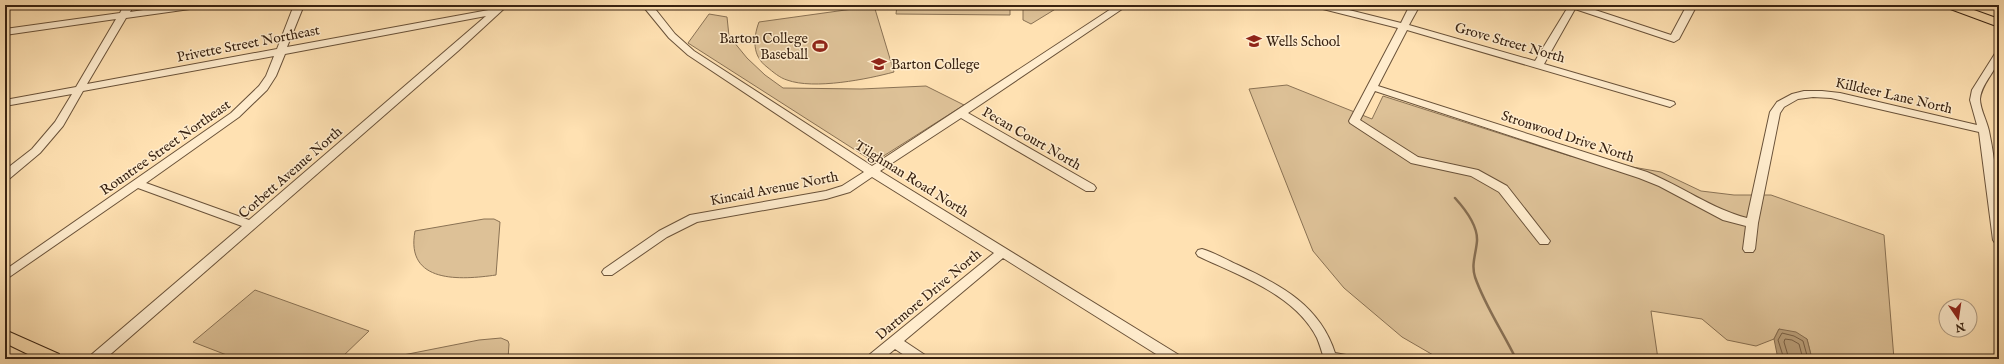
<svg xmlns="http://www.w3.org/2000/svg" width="2004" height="364" viewBox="0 0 2004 364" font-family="'IM FELL English',serif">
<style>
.green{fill:#ddc197;stroke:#8a7254}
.water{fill:#bba07b;stroke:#876e51}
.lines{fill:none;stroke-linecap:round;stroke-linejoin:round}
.shore{stroke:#7a6146;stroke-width:1}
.stream{stroke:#876e51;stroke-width:2.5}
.minor-casing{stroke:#6a5239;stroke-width:2}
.major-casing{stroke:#382211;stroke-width:2}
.minor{fill:#ffeccd;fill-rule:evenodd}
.major{fill:#ffe1b2;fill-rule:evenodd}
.labels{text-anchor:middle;stroke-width:3;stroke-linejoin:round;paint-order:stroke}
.poi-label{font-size:14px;fill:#382211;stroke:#ffeccd;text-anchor:start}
.street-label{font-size:14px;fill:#382211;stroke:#ffeccd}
</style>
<rect width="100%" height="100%" fill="#ffe1b2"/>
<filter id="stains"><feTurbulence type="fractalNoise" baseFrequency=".005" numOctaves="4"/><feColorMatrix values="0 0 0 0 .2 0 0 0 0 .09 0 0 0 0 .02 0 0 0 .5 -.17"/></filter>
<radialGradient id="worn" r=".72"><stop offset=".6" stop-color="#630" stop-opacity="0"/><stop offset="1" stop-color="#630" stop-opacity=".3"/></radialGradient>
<g class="green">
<path d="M897,5H1010V15L896,14Z"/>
<path d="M1023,5H1062L1031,24L1023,20Z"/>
<path d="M867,7L875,9L894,72C868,79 814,90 787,80C780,78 773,72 767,67C752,56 753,38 759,22Z"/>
<path d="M709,14L727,17L729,36L747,58L765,75L783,88L861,89L926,86L964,105L874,162L688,43Z"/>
<path d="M1287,85L1372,119L1383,96L1570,156L1661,172L1701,191L1734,195H1771L1884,235L1894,359H1812L1807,339L1779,329L1774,339L1756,346L1727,340L1702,319L1651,311L1658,359H1440L1402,337L1344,288L1313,251L1249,89Z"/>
<path d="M484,219H494L500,222L496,275C461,280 405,284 415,231Z"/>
<path d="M255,290L369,331L340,359H237L193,342Z"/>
<path d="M501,338L508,341L509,344L508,359H383L479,340Z"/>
</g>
<path class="water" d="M1779,329L1796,332L1807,339L1812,359H1781L1777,354L1774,339Z"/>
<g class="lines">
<g class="shore">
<path d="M1784,359L1778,340L1782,333L1794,336L1803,341L1808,359"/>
<path d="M1789,359L1784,342L1785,339L1792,340L1799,344L1803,359"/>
</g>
<path class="stream" d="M1455,198C1465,209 1478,225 1477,241C1476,254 1471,264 1475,277C1485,306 1503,332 1516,359"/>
<g class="minor-casing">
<g id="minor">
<path d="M124,5H134L130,12L177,5H202L197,8L126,18L87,84L277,49L294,5H304L287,47L494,9L498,5H508L458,51L105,359H90L91,355L242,226L138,188L5,280V270L231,113L259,86L266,76L274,56L83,91L63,126L40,153L9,179L5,180V170L32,149L55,122L72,94L5,106V100L76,87L116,19L5,35V29L120,13ZM486,16L249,220L146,183L239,117L267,90L276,76L285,54Z"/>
<path d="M642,5H652L675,34L694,51L872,166L1117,5H1128L968,113L1094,185L1096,188L1094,191H1086L961,118L880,171L1179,355L1180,359H1164L1003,258L904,341L925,355L926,359H910L895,349L883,359H868L869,355L994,253L872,177L850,192L826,199L697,222L667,237L612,275H604L602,272L604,269L659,231L690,215L826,191L842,186L864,172L688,55L669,38Z"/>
<path d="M1313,5H1329L1401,23L1410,5H1420L1409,25L1535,61L1568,7L1566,5H1580L1671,35L1687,5H1697L1679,39L1674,42L1575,9L1544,64L1674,102L1675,104L1670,107L1407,30L1378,86L1647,172C1681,186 1712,209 1747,218L1770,112L1777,102L1792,94L1804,91H1822L1840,93L1977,125L1970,100L1972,90L1996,52L1999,51C1999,72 1982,80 1980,99C1980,109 1987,121 1989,131C1997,169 1999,206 1999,244L1995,243L1993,240L1979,132L1831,98L1813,97L1798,99L1784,107L1780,113L1758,223L1755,249L1753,252H1745L1743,249L1746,226L1723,220L1659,186L1639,178L1375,91L1360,120L1418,157L1478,170L1507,186L1550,241L1548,244H1540L1499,192L1471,176L1411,163L1350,123L1349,121L1398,28L1315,7Z"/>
<path d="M1202,249C1215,253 1227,260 1238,265C1281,285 1320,306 1335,353L1346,355L1347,359H1324C1322,352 1320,345 1317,338C1295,294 1239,276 1198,256L1196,253L1198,250Z"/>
</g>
</g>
<g class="major-casing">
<g id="major">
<path d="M1943,5H1960L1999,19V27L1945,7Z"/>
<path d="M5,330L59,354L61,359H38L5,343Z"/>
</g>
</g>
<use href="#minor" class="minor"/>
<use href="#major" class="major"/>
</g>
<defs>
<g id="school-bare" transform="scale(1.2)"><path d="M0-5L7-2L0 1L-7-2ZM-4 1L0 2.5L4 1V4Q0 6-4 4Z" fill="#8f2418" stroke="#ffeccd" stroke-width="2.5" paint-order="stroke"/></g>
<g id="stadium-bare" transform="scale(1.2)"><path d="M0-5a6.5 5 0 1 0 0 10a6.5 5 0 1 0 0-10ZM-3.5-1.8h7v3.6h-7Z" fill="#8f2418" stroke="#ffeccd" stroke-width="2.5" paint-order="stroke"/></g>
<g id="university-bare" transform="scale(1.2)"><path d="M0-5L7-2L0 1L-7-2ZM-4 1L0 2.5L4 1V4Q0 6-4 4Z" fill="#8f2418" stroke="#ffeccd" stroke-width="2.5" paint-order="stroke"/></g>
</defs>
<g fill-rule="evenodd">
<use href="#school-bare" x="1254" y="41"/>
<use href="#stadium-bare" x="820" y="46"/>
<use href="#university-bare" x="879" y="64"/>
</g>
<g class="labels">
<g class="poi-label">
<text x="808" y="43" text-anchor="end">Barton College<tspan x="808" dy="16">Baseball</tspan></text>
<text x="1266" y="46">Wells School</text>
<text x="891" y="69">Barton College</text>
</g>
<g class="street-label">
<text transform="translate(1510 42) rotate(16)" y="5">Grove Street North</text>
<text transform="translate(248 43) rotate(-11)" y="5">Privette Street Northeast</text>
<text transform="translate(1894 95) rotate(13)" y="5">Killdeer Lane North</text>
<text transform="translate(1568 136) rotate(18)" y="5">Stronwood Drive North</text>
<text transform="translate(1032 138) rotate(30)" y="5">Pecan Court North</text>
<text transform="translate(165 147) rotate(-35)" y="5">Rountree Street Northeast</text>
<text transform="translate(290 172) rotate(-41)" y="5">Corbett Avenue North</text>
<text transform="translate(912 178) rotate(32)" y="5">Tilghman Road North</text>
<text transform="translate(774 188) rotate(-11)" y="5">Kincaid Avenue North</text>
<text transform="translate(928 294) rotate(-40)" y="5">Dartmore Drive North</text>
</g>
</g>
<rect width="2004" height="364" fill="none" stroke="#ffe1b2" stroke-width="20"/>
<rect x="6" y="6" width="1992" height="352" fill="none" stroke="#382211" stroke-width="2"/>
<rect x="10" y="10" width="1984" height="344" fill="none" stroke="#382211"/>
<g transform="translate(1958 318) rotate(167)"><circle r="19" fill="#ffeccd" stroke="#af9b82"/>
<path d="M0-3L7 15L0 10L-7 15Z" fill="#8f2418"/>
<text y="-6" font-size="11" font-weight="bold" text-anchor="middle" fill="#382211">N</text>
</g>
<rect width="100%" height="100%" filter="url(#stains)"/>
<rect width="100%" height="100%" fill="url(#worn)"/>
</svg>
